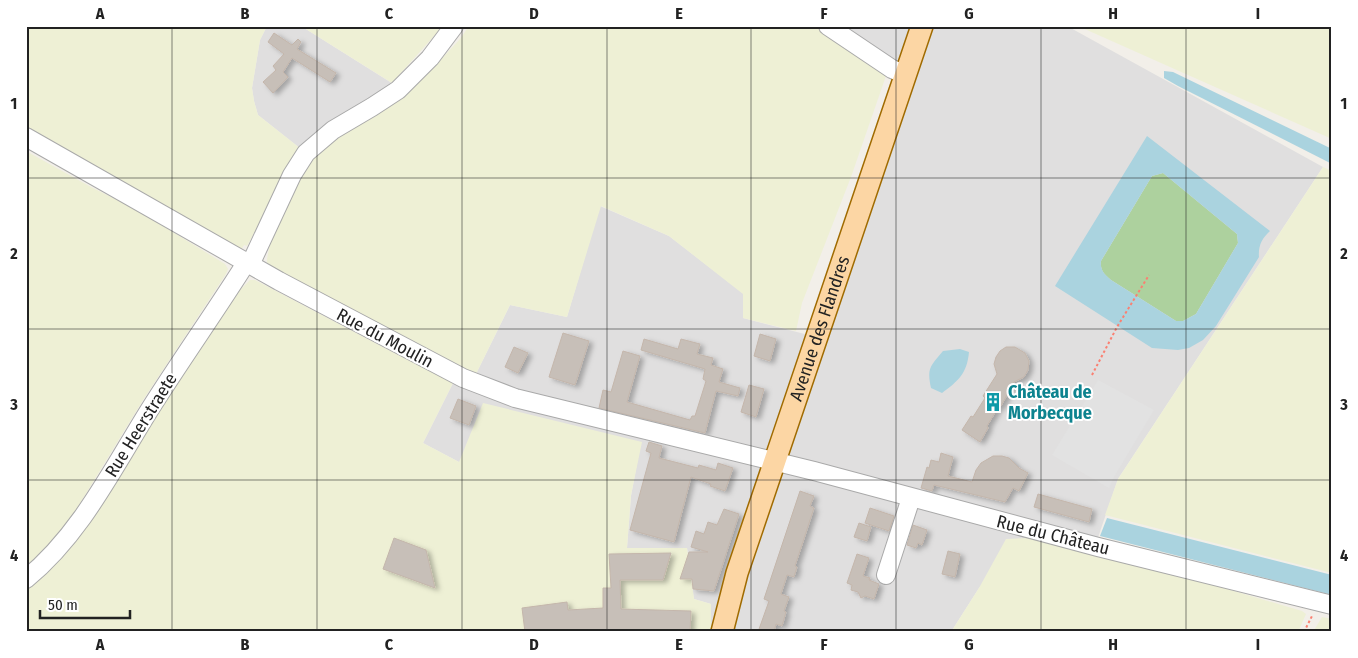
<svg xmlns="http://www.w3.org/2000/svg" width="1358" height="658" viewBox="0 0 1358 658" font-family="'Fira Sans Condensed',sans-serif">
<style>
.residential{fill:#e0dfdf}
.farmland{fill:#eef0d5}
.forest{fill:#add19e}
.parking{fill:#e2e2e2}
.water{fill:#aad3df;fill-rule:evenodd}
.building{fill:#c7bfb8;stroke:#c4b6ab;filter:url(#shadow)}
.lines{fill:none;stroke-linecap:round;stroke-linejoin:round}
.minor-casing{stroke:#a9a9a9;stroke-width:20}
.major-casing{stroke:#a06b00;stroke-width:24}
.path{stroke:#fa8072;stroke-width:2;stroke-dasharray:2.5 2.5;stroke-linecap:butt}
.minor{stroke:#fff;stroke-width:18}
.major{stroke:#fcd6a4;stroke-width:21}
.grid{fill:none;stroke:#222;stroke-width:1;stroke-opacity:0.55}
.labels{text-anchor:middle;stroke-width:4;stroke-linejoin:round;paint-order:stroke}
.street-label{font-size:18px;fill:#222;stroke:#fff}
.culture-label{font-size:18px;font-weight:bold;fill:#0d838f;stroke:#fff;text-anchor:start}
.neatline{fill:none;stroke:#222;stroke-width:2}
.grid-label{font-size:16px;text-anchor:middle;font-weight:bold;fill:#222}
</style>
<defs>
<filter id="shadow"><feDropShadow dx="4" dy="2.5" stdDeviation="2.5" flood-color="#0004"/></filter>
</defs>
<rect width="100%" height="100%" fill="#f2efe9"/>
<g class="residential">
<path d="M267,26H301L406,92L301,149L258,115L254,101L252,88L260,40Z"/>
<path d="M814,26H1067L1323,167L1118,479L1092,555L1028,538L979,588L951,632H711V604L694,599L687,548H627L631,496L641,442L459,462L423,443L461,367L476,374L510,305L567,317L600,206L669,236L744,294L743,318L824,339L915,81L887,73Z"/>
</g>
<g class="farmland">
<path d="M26,26H267L260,40L252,88L254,101L258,115L301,149L285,170L271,201L247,246L244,245L241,250L26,126Z"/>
<path d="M301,26H443L392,83Z"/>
<path d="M469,26H814L887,73L851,177L802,303L796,331L743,318V294L669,236L601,206L567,317L510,305L476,374L271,267L267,263V259L271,238L290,193L313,155L339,134L406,92L433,68L460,39Z"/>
<path d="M1078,26H1332V139L1170,67Z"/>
<path d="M26,151L91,187L135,209L225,264L228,269L226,274L143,400L65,528L39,556L26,567Z"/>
<path d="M1323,167L1332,171V573L1105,515L1118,479Z"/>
<path d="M250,280H255L400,356L454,381L423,443L459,462L483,403L642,442L631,495L627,548H687L694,599L711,604V632H26V590L61,559L77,539L216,323L240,290Z"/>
<path d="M1028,538L1193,579L1302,611L1306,614L1298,632H951L979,588L1006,539Z"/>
<path d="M1322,617L1332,619V632H1313Z"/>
</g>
<path class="forest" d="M1163,173L1237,234L1238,243L1196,314L1183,321H1176L1111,280C1104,274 1100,271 1101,261L1152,176Z"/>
<path class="parking" d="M1098,380L1154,410L1114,477L1109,488L1052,455Z"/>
<g class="water">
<path d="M1164,71L1173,72L1332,149V164L1178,86L1164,78Z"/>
<path d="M1147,136L1270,231C1262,238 1258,246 1259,257L1216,326L1203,340L1189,348L1178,350L1152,348L1055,286ZM1163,173L1237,234L1238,243L1196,314L1183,321H1176L1111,280C1104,274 1100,270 1101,261L1152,176Z"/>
<path d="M960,349L969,352C967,374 958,381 942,393L931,388C927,367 930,367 943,351Z"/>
<path d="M1107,518L1332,575V595L1100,536Z"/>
</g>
<g class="building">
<path d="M274,33L292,45L298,39L301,42L297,49L336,73L330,82L292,58L283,72L288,77L273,93L263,82L276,70L273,66L284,54L268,42Z"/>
<path d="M563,333L589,341L575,385L549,377Z"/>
<path d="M760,334L776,339L770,361L754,356Z"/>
<path d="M644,339L678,349L681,339L700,344L697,354L713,358L711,365L723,369L719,382L740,388L738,396L716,391L705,433L599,408L603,390L611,392L623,351L640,356L627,402L690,420L692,416H695L706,381L703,379L705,369L641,350Z"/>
<path d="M514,347L528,353L518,373L505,367Z"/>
<path d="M1006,347H1015L1025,353L1029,361L1028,370L1024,377L1014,382L1001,406H999L987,426L988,428L980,442L962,430L971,416L973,417L985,398L983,396L997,374L994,364L996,357L1000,351Z"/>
<path d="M749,385L764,389L756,417L741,412Z"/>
<path d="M458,399L476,406L469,425L450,418Z"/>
<path d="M649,442L662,446L659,458L698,468L699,465L716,470L718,463L733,468L725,491L710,486L711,484L691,477L674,542L630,530L651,453L646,451Z"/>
<path d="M941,453L953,457L948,476L972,482L976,470L981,463L993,456H1002L1009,458L1019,468L1028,473L1019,491L1013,488L1005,502L934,485L932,491L921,488L927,467L929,468L931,460L939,462Z"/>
<path d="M800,491L814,496L810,506L814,508L795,566L797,567L794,577L787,575L781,594L789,597L784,611L786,612L782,626L776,624L774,632H758L769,601L764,599Z"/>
<path d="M1038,494L1092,509L1089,522L1034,507Z"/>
<path d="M870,508L894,516L889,531L865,523Z"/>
<path d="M724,509L739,514L714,591L693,589L692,579H680L689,552H708L691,547L696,531L704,534L708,522L717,525Z"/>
<path d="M859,523L871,527L867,541L854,537Z"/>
<path d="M913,525L927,530L922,545L918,543L916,548L907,545Z"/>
<path d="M394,538L426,550L435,588L383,569Z"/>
<path d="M948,551L960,554L955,577L942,574Z"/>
<path d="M671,553L663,580H620L621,609L691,611L690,632H525L522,608L567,602L568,610L603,608V588H611L609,554Z"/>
<path d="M857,554L869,558L863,576L870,578L869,580L879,584L874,599L865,596L861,598L858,592L851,590L852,585L847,583Z"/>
</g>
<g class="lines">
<g class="minor-casing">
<g id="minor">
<path d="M828,26L892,69L906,75"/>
<path d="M26,137L279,281L463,378L515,398L814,471L1098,547L1332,605"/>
<path d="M250,265L292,175L306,153L333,130L372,107L398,90L430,58L454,26"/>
<path d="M886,575L911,498"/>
<path d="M26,579C81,534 113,468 150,409C181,360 215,312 246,263"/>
</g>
</g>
<g class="major-casing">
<g id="major">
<path id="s1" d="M722,632L737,573L922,26"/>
</g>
</g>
<g class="path">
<path d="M1092,375L1117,327L1149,275"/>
<path d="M1304,632L1312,616"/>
</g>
<use href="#minor" class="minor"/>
<use href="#major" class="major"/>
</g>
<path class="grid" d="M172,26V632M317,26V632M462,26V632M607,26V632M751,26V632M896,26V632M1041,26V632M1186,26V632M26,178H1332M26,329H1332M26,480H1332"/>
<defs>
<g id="building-bare" transform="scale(1.5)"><path d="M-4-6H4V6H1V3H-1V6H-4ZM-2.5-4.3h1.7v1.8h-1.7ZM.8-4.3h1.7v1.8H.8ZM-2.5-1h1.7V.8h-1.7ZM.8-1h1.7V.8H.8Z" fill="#0f9aa8" stroke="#fff" stroke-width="2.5" paint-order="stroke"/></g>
</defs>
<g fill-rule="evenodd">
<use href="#building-bare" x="993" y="402"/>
</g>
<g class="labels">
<g class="street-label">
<text dy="6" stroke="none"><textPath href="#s1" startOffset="319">Avenue des Flandres</textPath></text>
<text transform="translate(385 338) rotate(28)" y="6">Rue du Moulin</text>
<text transform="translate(141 425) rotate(-58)" y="6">Rue Heerstraete</text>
<text transform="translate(1053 535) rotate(14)" y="6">Rue du Château</text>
</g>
<g class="culture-label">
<text x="1008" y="398">Château de<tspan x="1008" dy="21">Morbecque</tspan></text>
</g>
</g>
<rect width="1358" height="658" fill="none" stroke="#ffffff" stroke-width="55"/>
<path d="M40 610v8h90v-8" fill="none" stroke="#222222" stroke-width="2.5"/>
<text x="48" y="610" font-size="15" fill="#222222" stroke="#ffffff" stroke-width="4" paint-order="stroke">50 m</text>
<rect x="28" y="28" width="1302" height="602" class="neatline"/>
<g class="grid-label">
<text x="100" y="19">A</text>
<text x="245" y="19">B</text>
<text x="389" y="19">C</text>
<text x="534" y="19">D</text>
<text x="679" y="19">E</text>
<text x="824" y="19">F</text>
<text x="969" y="19">G</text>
<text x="1113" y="19">H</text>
<text x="1258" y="19">I</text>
<text x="14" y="109">1</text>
<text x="1344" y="109">1</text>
<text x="14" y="259">2</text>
<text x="1344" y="259">2</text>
<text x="14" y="410">3</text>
<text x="1344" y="410">3</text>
<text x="14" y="561">4</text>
<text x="1344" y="561">4</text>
<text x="100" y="650">A</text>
<text x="245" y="650">B</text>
<text x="389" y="650">C</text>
<text x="534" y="650">D</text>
<text x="679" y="650">E</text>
<text x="824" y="650">F</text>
<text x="969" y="650">G</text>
<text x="1113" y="650">H</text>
<text x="1258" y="650">I</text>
</g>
</svg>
